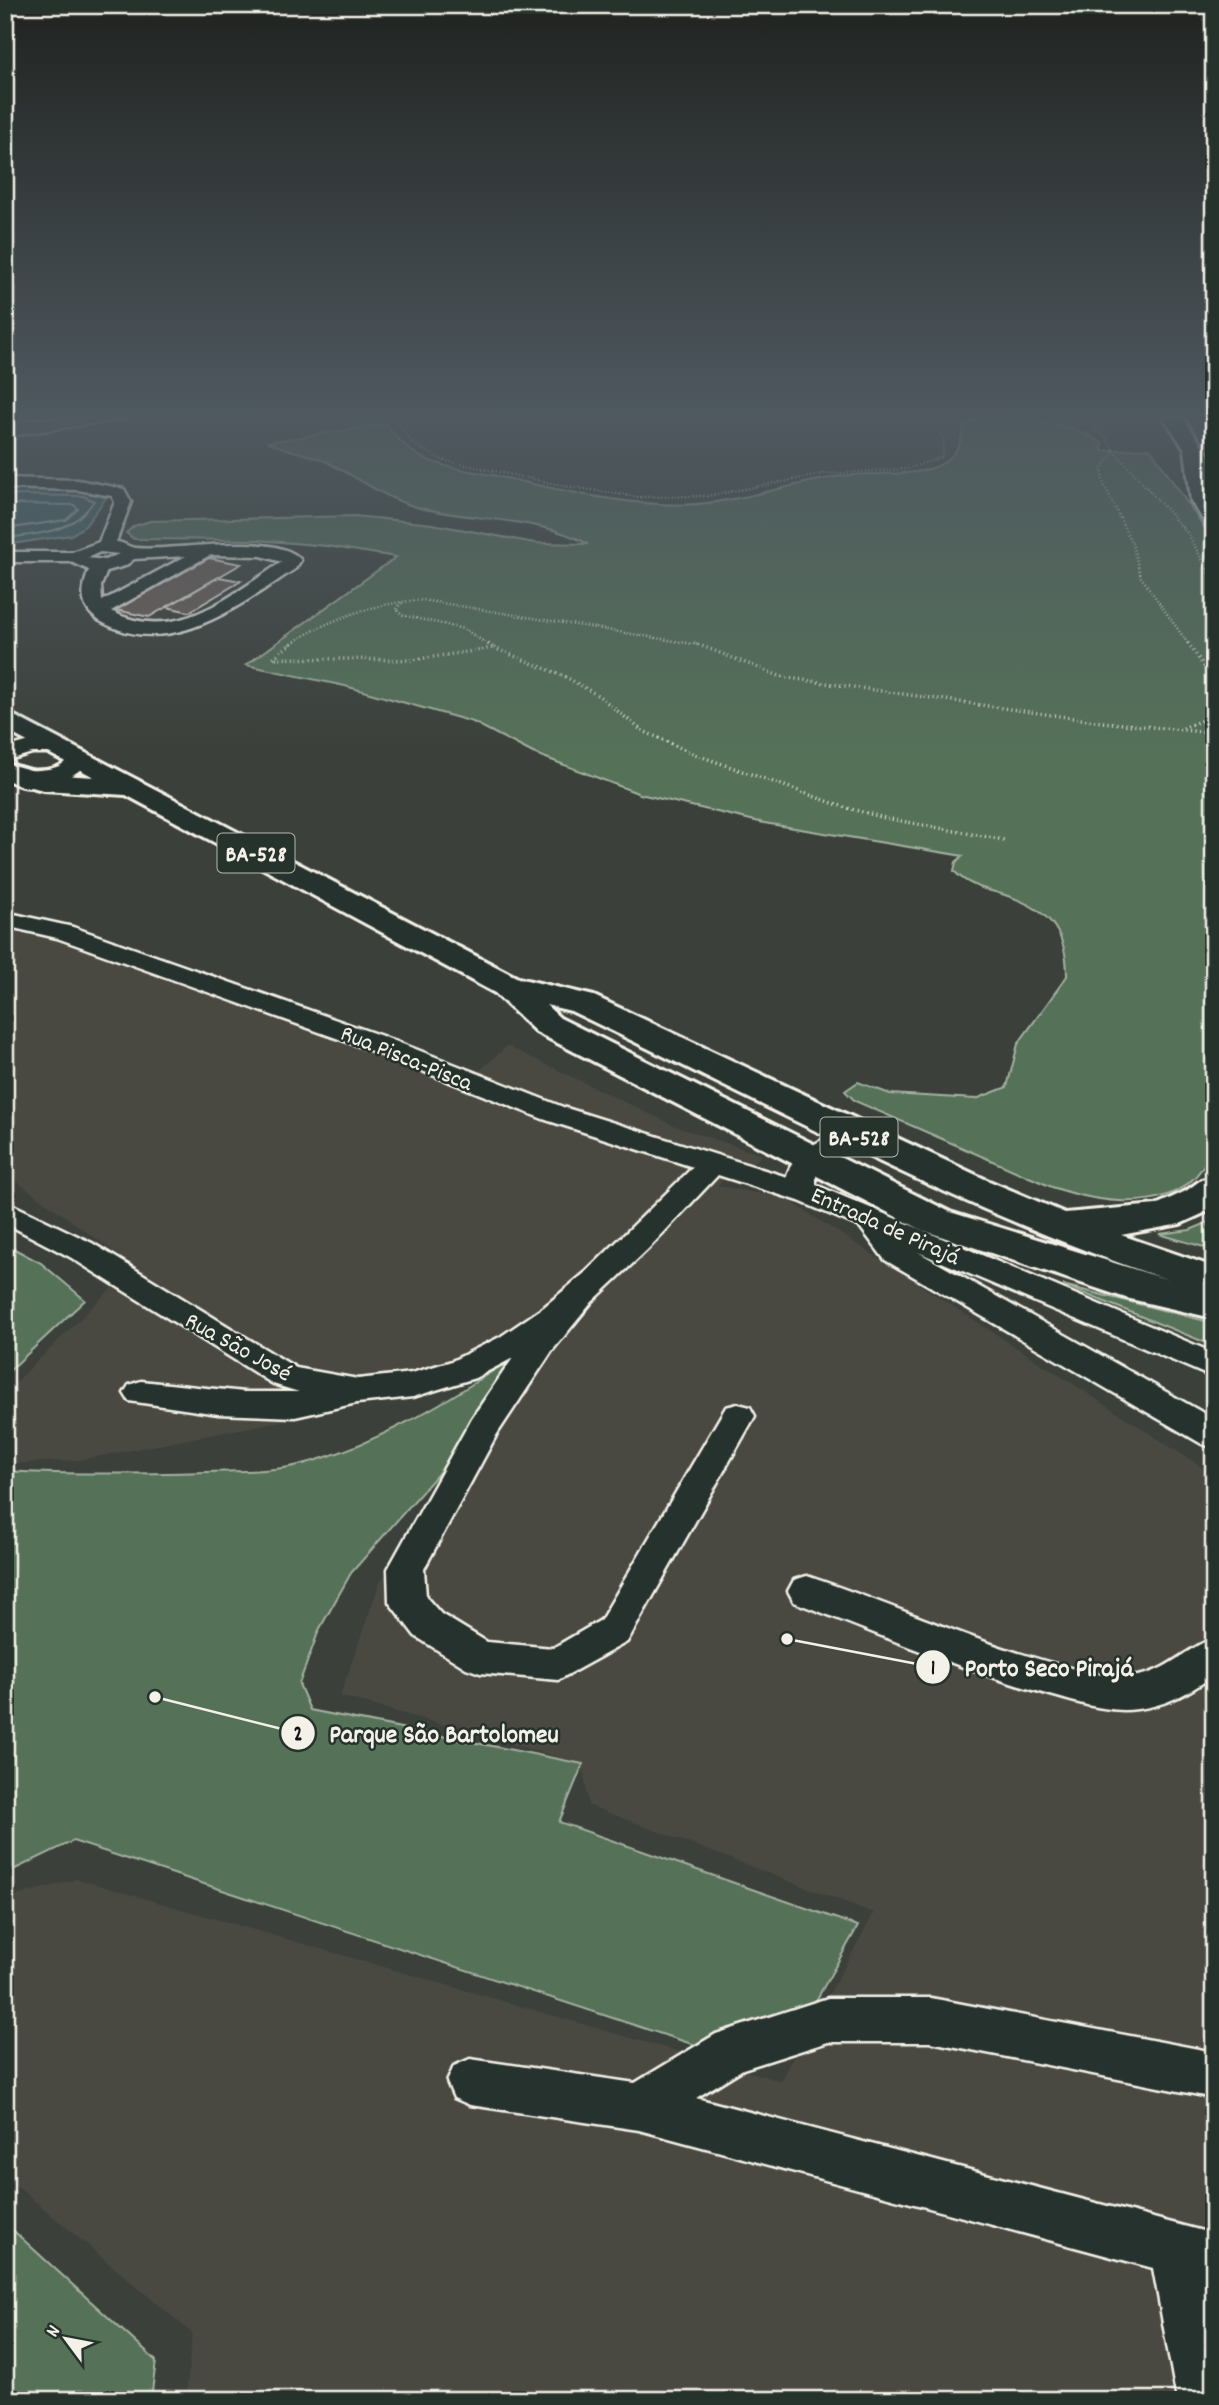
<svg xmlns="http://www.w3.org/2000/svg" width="1219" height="2405" viewBox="0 0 1219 2405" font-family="Dekko,sans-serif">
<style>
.built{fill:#4a4943}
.green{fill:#547159;stroke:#a4b1a0;stroke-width:2}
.water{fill:#43666a;stroke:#8a9e9c;stroke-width:2}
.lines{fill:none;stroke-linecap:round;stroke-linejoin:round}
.shore{stroke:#adb9b6;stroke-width:2}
.building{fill:#6c5f59;stroke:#f4f1e8;stroke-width:2}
.minor-casing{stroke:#f4f1e8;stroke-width:5}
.major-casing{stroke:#f4f1e8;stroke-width:6}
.highway-casing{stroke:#f4f1e8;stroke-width:6}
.path-far1{stroke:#f4f1e8;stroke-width:2.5;stroke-dasharray:1 2.5;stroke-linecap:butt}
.path{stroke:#f4f1e8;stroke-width:3.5;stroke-dasharray:1 3.5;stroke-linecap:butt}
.minor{fill:#26332d;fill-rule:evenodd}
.major{fill:#26332d;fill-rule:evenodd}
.highway{fill:#26332d;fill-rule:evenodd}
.labels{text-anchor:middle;stroke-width:5;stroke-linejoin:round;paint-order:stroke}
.shield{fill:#26332d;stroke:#b6b8b0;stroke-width:2}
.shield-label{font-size:23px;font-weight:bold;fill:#f4f1e8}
.street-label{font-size:24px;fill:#f4f1e8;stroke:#26332d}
.leader{fill:none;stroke:#f4f1e8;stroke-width:2.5}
.callout-dot{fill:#f4f1e8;stroke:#26332d;stroke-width:2.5}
.mark-label{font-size:21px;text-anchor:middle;font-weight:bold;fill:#111}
.callout-label{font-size:26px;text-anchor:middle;font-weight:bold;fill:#f4f1e8;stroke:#26332d;stroke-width:5;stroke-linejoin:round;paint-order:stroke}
</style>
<rect width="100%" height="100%" fill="#3b403a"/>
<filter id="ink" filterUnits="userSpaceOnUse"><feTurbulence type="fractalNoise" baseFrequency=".0143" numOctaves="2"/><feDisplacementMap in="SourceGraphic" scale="14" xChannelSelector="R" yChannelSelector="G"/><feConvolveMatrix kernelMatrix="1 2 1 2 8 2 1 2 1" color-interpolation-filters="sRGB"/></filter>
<g filter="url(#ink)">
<path class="built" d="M5,906L476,1074L507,1046L677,1127L762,1155L752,1165L729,1171L718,1186L785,1198L1214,1475V2400H186L192,2333L5,2176V1899L77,1879L781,2081L874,1913L588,1805L583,1764L340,1696L380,1582L529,1379L473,1354L419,1378L297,1418L80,1460L5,1464V1393L134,1266L5,1173Z"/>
<g class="green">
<path d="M989,418C1024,421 1074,421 1102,444V451L1150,448L1214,542V1138C1197,1217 1111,1207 1052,1187L855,1101L845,1091L858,1082L890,1094L976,1099L1007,1087L1018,1044L1067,976C1067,929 1047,908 1002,894C984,889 967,885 954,871L956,862L963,856L764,823L640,794L533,753L473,722L345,686L246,665L396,557L327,546L257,540L134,539L126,533L134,526L150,521L355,516L432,524L535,543L588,544C539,517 474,521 420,508C385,499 360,479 329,463C308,452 290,453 269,442L386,424C395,435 404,447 416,454C438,467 467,470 492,475C552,488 636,509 697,504C746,500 793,483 842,476C886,469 958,488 964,426L973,421Z"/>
<path d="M1214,1220V1250L1159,1234L1190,1230Z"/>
<path d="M5,1244L41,1263L85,1300L5,1375Z"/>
<path d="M1063,1285L1214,1323V1346Z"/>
<path d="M502,1365L509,1370L457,1452L351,1573L319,1630L299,1684L310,1710L583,1764L559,1822L858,1926L804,2022L701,2047L73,1841L5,1874V1471C73,1475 140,1474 207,1472C239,1471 272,1472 303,1464C374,1445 441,1405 502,1365Z"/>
<path d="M5,2223L156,2361L151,2400H5Z"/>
</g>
<path class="water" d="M5,488L84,489L106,498L85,526L71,535L5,545Z"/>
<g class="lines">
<g class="shore">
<path d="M5,495L83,496L94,501C72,533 41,534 5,538"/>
<path d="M5,504L74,505L78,509L66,520L5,529"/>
</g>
</g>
<g class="building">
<path d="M35,418H128L129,419L5,438V423Z"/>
<path d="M209,558L241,564L149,617L116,610Z"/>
<path d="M219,577L241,581L189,612L167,607Z"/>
</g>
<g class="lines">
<g class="minor-casing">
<g id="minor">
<path d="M5,478L78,480L124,489L131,502L116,542C124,542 129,548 136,548C173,552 276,530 301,560L295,569C238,606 170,661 100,621C79,608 81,590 89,570L71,562H5V552H72L99,542L115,502L112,496L78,490L5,488ZM100,552L119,554L105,560L87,558ZM210,555L261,556L282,562C229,596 175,645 111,611ZM186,556L102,601L101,586L107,571L125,566L134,559Z"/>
<path d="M30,741H55L66,747L55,753H32L5,761V748Z"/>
<path d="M74,751L82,752L87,763C75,780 23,798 9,779C21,764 49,776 65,762L63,757L66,752Z"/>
<path d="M5,912L73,927L382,1036L563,1107L787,1177C790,1150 844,1124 869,1131L873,1137L869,1143C846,1149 833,1159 816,1175V1185L1214,1353V1378L918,1252L1214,1419V1448L1202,1444L885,1260L860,1227L799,1201L718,1175L648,1249L592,1302L552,1351L497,1434L424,1569L426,1597L441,1614L487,1642L553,1648L601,1620L726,1407L738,1404L750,1407L755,1416L627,1642L558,1680L480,1673L466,1668L415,1636L389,1602L388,1569L472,1418L513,1358L475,1378L413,1397L357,1403L295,1417L218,1414L129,1401L124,1393L129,1385L141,1381L244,1392H299L273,1384L70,1257L5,1223V1201L92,1243L296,1368L358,1379L412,1373L452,1361L500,1337L544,1307L586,1272L693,1167L543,1119L364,1048L57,938L5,926Z"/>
<path d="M807,1576C892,1604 973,1642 1059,1665C1083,1671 1113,1680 1138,1676C1168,1671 1186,1648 1214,1638V1675C1189,1693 1168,1705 1137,1709C1110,1713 1079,1703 1054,1696C965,1672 880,1634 794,1602L788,1591L794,1580Z"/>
<path d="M828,1998H931L1214,2052V2098L931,2042H828L743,2069L696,2098L1214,2234V2284L1205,2282L1214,2323V2400H1177L1153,2268L639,2130L470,2105L454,2098L447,2082L454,2066L470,2059L635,2083L716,2034Z"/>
</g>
</g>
<g class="major-casing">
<g id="major">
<path d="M1195,443L1205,449L1214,503V525L1206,524L1191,501L1185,449Z"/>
<path d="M5,711L518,978L594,996L989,1181L1065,1213L1156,1205L1186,1191L1201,1180L1214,1177L1213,1209L1180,1224L1121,1235L1214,1267V1313L1204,1316L1126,1298L922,1230L536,1032L495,993L126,795L43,790L5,780V763L45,774L94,777L5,730ZM546,1005L571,1011C766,1104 964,1213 1169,1280L950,1212L560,1018Z"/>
</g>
</g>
<g class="highway-casing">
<path id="highway" d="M1164,418H1183L1214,463V484L1207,482Z"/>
</g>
<g class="path-far1">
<path d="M396,418L412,443L442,460L565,486L638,497L707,496L824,474L907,469L942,457L944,440L932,418"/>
<path d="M520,418H552"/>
<path d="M916,418L935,423"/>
<path d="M1084,418L1109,441L1114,451L1102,469L1103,482L1132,544L1141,577L1189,645"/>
<path d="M1114,451L1189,535L1214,583"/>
<path d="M402,603L396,609L402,615L464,629L489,645"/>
<path d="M289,645C331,618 374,603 423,600L699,645"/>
</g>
<g class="path">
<path d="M292,643L273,658L412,660L494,648L487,643"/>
<path d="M694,643L782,677L1102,722L1214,733"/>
<path d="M1188,643L1214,681"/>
<path d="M494,648L566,677L599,696L641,730L694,754L844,807L885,818L1004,840"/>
<path d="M1183,728L1214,715"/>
</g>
<use href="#minor" class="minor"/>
<use href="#major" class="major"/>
<use href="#highway" class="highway"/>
</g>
</g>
<linearGradient id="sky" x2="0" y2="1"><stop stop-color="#202320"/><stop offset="0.55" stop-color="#4f5960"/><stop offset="1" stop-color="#4f5960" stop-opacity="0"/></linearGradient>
<rect width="1219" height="755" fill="url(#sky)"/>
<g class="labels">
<g class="shield">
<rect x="217.5" y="833.5" width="77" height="39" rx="5"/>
<rect x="820.5" y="1117.5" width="77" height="39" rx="5"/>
</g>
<g class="shield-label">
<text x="256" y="861">BA-528</text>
<text x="859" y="1145">BA-528</text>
</g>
<g class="street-label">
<text transform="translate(407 1057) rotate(22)" y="8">Rua Pisca-Pisca</text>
<text transform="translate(886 1225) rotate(24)" y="8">Entrada de Pirajá</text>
<text transform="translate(239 1346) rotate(29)" y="8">Rua São José</text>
</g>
</g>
<path class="leader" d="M787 1639L933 1667M155 1697L298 1733"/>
<g class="callout-dot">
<circle cx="787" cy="1639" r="7"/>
<circle cx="155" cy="1697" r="7"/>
<circle cx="933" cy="1667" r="18"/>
<circle cx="298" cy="1733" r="18"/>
</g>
<g class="mark-label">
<text x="933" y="1674">1</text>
<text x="298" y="1740">2</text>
</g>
<g class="callout-label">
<text x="1049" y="1676">Porto Seco Pirajá</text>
<text x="444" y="1742">Parque São Bartolomeu</text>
</g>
<rect width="1219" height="2405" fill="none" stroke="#26332d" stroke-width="28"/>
<rect x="14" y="14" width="1191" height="2377" fill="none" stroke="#f4f1e8" stroke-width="2.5" filter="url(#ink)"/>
<g transform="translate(66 2339) rotate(302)" stroke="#26332d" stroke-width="5" paint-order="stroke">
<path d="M0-5L12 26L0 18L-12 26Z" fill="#f4f1e8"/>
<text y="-10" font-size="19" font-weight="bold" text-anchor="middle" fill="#f4f1e8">N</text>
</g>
</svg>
